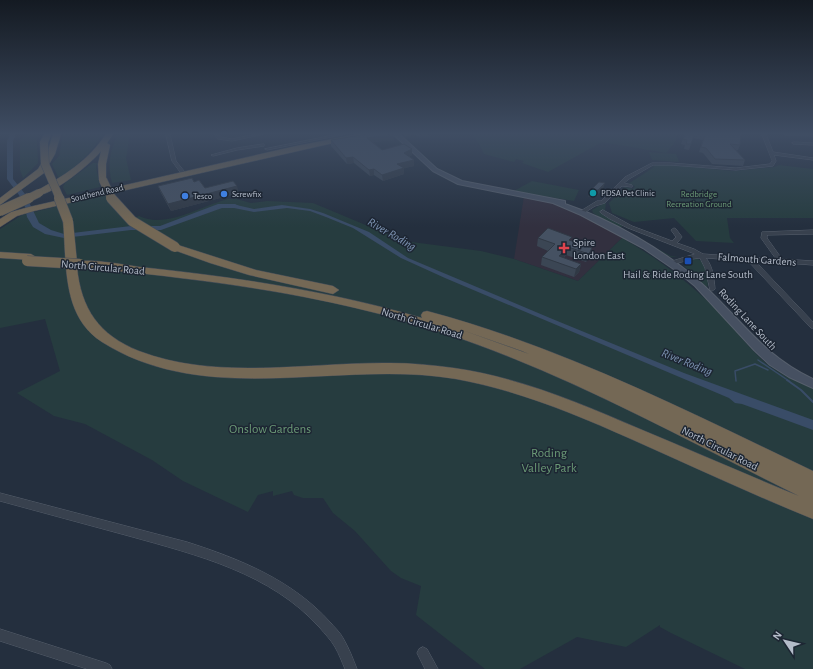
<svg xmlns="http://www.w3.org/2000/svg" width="813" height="669" viewBox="0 0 813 669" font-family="'Alegreya Sans',sans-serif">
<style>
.medical{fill:#32303f}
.green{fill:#263c3f}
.water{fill:#394c67}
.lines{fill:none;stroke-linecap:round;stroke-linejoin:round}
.stream-far1{stroke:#394c67;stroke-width:1.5}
.stream{stroke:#394c67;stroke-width:2}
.river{fill:#394c67;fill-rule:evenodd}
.street-casing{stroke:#565f6c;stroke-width:1}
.secondary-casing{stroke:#565f6c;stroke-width:2}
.highway-casing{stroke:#434c59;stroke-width:1}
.street{fill:#38414e;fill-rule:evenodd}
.secondary{fill:#465061;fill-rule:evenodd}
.highway{fill:#746855;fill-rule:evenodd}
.highway-bridge-far1-casing{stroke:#434c59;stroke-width:9;stroke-linecap:butt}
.highway-bridge-casing{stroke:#434c59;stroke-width:11;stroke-linecap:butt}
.highway-bridge-far1{stroke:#746855;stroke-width:8}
.highway-bridge{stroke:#746855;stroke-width:10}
.wall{fill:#3b4654}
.shaded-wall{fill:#303945}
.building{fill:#455162;stroke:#303945}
.culture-dot{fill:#0f9aa8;stroke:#1d2633;stroke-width:1.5}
.shop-dot{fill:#3f7fe0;stroke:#1d2633;stroke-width:1.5}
.health-dot{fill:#e0444e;stroke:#1d2633;stroke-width:1.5}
.transit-dot{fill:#1a4fb4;stroke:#1d2633;stroke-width:1.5}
.labels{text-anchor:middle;stroke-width:3;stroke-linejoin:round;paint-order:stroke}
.far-street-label{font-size:9px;fill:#b4bcc9;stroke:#1d2633}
.far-poi-label{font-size:9px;fill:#b4bcc9;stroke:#1d2633;text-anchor:start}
.far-park-label{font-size:9px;fill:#6b9a76;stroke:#1d2633}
.poi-label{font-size:11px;fill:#b4bcc9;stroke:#1d2633;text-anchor:start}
.street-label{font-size:11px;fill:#b4bcc9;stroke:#1d2633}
.water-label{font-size:12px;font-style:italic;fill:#7c92b1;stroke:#1d2633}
.near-park-label{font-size:13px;fill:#6b9a76;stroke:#1d2633}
</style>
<rect width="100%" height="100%" fill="#242f3e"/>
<path class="medical" d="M524,196L547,201L581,213L622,238L578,281L514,259Z"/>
<g class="green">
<path d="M26,134H39L37,137L38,163L23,178L20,170V140Z"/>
<path d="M63,134H103C91,153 77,166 59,179L52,164L59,156Z"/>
<path d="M118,134H130L126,158L131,180L112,183C107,164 110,151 118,134Z"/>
<path d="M474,134H678L674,144L666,153L602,142L548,172L522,163L524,161L516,159L514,162L484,154Z"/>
<path d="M649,152L676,154L679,162L652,160Z"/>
<path d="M93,163H97L96,167L100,187L67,195L63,187L65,183Z"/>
<path d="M660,164L733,171L774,167L779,165L813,169V218H727L730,238L734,243L696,241L674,218L634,222L612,213L609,203L625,187L633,189L635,186L628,184L654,167L648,168Z"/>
<path d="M532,181L579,190L574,201L514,191Z"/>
<path d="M112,193L134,218L139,216C166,229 201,206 228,199H236L251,203L267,201L313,203L404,241L481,251L514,259L578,281L622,238C656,257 687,281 715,308C733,326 748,348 767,364C781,375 797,382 813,388V669H745L671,633L660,627V625L626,647L577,637L520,669H485L416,615L421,586L401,578L391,571L355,531L333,513L323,498H303L294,495L292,491L273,496V491L258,495L248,512L183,481L152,460L85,424L54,416L17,393L60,371L45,319L0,328V229L22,215Z"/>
<path d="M606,202L605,211L602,210L599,212L623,226L618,228L671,256L678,257L691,254L678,257H671L624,233L593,213L592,210Z"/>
<path d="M695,258L702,261C705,269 710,280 707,288L684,266L685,262Z"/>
</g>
<path class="water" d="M221,204H232L254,209L282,205L310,209L323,213L369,232L408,258L550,318L684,373L813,420V430L742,404L735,403L729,398L445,278L401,258L353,228L326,217L310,211L287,208L254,212L224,206Z"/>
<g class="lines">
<g class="stream-far1">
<path d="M758,360L789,381"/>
<path d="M736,381L735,371L755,364L768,370"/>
</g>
<path class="stream" d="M787,380L801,390L813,402"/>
<path class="river" d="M10,134H16L13,141V179L25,194L39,223L51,230L64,234L131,226H160L218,204H235L239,206L235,208H222L161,230H131L64,238L45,234L33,227L27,217L25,207L19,195L7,179V141Z"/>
<g class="street-casing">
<g id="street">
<path d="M166,134H170L176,161L184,171V172H180L172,161Z"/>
<path d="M215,134H219L220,137L232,139L257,134H264L232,141L218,139Z"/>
<path d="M339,134H346L267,150L265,149Z"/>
<path d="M762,134H766L773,152L813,158V160L774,155L776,161L773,166L736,170L670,165H653L629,179L624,183L632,185V187L622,186L605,203L595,206L584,213L579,212L597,201H601L625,177L652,163H670L736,168L770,164L772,161Z"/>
<path d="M784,134H813V136L786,135Z"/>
<path d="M794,142L813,143V145L793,144L792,143Z"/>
<path d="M263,144H264V146L237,150L213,156L211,155L237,148Z"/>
<path d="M603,210L632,226L672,241L676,237L671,230L674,228L676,229L682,237L677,243L694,249L703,254L776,259L761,238L762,232L813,230V234L767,235V238L782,259L813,261V265L755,261L813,322V328H811L748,261L706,258C713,267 714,278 715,289L712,291L710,290L705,268L700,258L692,259L671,265L668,263L669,262L695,254L628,228L610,219L601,213L600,212Z"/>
<path d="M0,493L187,542C240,559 292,580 330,622C334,627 340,632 343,638C349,648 353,659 357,669H345C342,662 339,654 335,647C331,640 325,634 320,628C271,573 197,555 129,536C86,524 43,513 0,501Z"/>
<path d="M0,629L106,663L110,665L112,669H87L0,641Z"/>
<path d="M423,647L427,649L438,669H425L417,653L419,649Z"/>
</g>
</g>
<g class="secondary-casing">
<path id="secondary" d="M393,134H399L437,169L462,181L565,201V204C610,219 666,251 701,283C740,318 763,356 813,379V388L789,377L770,365L754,350L695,286L678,272L643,248L581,215L553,203L458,184L433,171Z"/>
</g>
<g class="highway-casing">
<g id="highway">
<path d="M44,134H51L48,143L44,145L40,143Z"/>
<path d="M53,134H61L55,154L44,173L0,205V198L38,169L47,154Z"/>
<path d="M106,134H113L107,143L110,145L106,164V182L103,183L99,180L98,164L101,151C92,163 49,198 36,195V191C64,176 88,161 106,134Z"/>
<path d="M359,134H373L34,211L17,216L0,227V219L11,212L29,207L296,146Z"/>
<path d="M68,218L73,221L77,262C90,258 125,265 140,267C235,277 330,291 422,318L421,315L423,312L427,311C562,347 687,411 813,471V519C751,494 692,466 631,439C575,414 517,390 456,379C340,359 208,409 102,342C61,316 67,263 63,221ZM77,267C89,269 103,269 115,271C137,273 159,275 180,278C247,286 315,297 380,314C529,352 662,428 799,496C745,474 693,451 640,429C580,403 518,377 454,368C432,365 411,363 390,363C309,362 217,381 139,351C99,335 81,309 77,267ZM462,330L522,351L529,354Z"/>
<path d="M175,244L256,270L333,286L339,290L333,294L249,275L210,263L171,249L170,247Z"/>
<path d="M0,252L31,254L36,257L31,260L0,258Z"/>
</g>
</g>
<use href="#street" class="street"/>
<use href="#secondary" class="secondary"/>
<use href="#highway" class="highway"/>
<g class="highway-bridge-far1-casing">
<g id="highway-bridge-far1">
<path d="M44,143L45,164L60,199"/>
<path d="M103,180L112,199"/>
<path d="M27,199L39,193"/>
</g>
</g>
<g class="highway-bridge-casing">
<g id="highway-bridge">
<path d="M59,198L68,221"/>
<path d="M111,198L132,221L175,247"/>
<path d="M0,211L29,198"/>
<path d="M27,261L80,264"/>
</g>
</g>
<use href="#highway-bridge-far1" class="highway-bridge-far1"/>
<use href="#highway-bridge" class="highway-bridge"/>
</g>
<g class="wall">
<path d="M403,134H415L406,137Z"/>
<path d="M415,134H430V137L420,138Z"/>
<path d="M685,134H741L740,145L738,150H736L745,160L743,166L712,164L703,153L699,152L703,140L693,138L689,150L684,149L685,145L681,144Z"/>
<path d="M331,140H394L373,142L382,150L412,155L409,156L414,160V166L404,168V174L383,181L374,175L370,176L354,163L347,164L331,146Z"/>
<path d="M194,182L205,188L239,193L171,211L161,193L158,186Z"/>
<path d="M538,238L571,241L592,248L590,256L586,262L566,255L564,258L581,264L579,272L574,277L541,265L542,257L548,251L537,246Z"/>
</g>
<g class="shaded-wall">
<path d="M393,134L394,140L367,143V138Z"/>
<path d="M406,134H415L406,137Z"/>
<path d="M420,134H430V137L420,138Z"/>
<path d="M412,149V155L404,158V153Z"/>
<path d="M353,157L354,163L347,164L346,158Z"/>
<path d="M414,160V166L398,170L397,164Z"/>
<path d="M404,168V174L383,181L382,175Z"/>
<path d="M374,169V175L370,176L369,170Z"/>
<path d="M605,183L603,189L597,196L588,197L590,191Z"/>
<path d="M237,186L239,193L171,211L168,204Z"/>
<path d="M568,247L566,255L558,263L559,256Z"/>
<path d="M592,248L590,256L586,262L589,254Z"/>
<path d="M581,264L579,272L574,277L576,269Z"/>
</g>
<g class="building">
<path d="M367,134H393L367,138L382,150L404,144L412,149L404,153L414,160L397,164L404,168L382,175L374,169L369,170L353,157L346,158L331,140Z"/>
<path d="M685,134H692L694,136L691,144H686L687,140L683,139Z"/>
<path d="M698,134H741L740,145L730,144L745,160L715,159L706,148L701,147L705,135Z"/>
<path d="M192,178L194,182L199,180L205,188L233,181L237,186L168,204L158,186Z"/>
<path d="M599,182L605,183L598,190L590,191Z"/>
<path d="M548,228L572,237L569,240L592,248L589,254L568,247L559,256L581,264L576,269L542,257L555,244L538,238Z"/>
</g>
<linearGradient id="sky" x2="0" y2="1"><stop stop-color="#141a22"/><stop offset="0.59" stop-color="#3f4d63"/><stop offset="1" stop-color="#3f4d63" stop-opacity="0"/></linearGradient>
<rect width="813" height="227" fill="url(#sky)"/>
<circle class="culture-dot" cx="593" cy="193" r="4"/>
<g class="shop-dot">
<circle cx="224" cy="194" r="4"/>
<circle cx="185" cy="196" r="4"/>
</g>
<path class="health-dot" d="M562 242h4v4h4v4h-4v4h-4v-4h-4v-4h4z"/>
<rect class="transit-dot" x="684" y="257" width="8" height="8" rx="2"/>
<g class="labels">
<g class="far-street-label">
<text transform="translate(97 193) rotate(-13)" y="3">Southend Road</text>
</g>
<g class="far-poi-label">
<text x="601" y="196">PDSA Pet Clinic</text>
<text x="232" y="197">Screwfix</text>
<text x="193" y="199">Tesco</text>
</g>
<g class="far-park-label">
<text x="699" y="197">Redbridge<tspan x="699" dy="10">Recreation Ground</tspan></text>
</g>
<g class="poi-label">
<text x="573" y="246">Spire<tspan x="573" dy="13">London East</tspan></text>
<text x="688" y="278" text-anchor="middle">Hail &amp; Ride Roding Lane South</text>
</g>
<g class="street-label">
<text transform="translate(757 259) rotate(4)" y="4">Falmouth Gardens</text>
<text transform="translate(103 267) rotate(5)" y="4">North Circular Road</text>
<text transform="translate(748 319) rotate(47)" y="4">Roding Lane South</text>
<text transform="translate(422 323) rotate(17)" y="4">North Circular Road</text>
<text transform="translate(720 448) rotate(27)" y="4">North Circular Road</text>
</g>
<g class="water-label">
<text transform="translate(392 234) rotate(30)" y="4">River Roding</text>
<text transform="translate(687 362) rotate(22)" y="4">River Roding</text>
</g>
<g class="near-park-label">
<text x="270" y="433">Onslow Gardens</text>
<text x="549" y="457">Roding<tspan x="549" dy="15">Valley Park</tspan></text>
</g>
</g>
<g transform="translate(785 641) rotate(305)" stroke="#1d2633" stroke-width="3" paint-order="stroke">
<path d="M0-3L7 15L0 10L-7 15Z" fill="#b4bcc9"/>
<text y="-6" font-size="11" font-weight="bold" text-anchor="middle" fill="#b4bcc9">N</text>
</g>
</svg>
